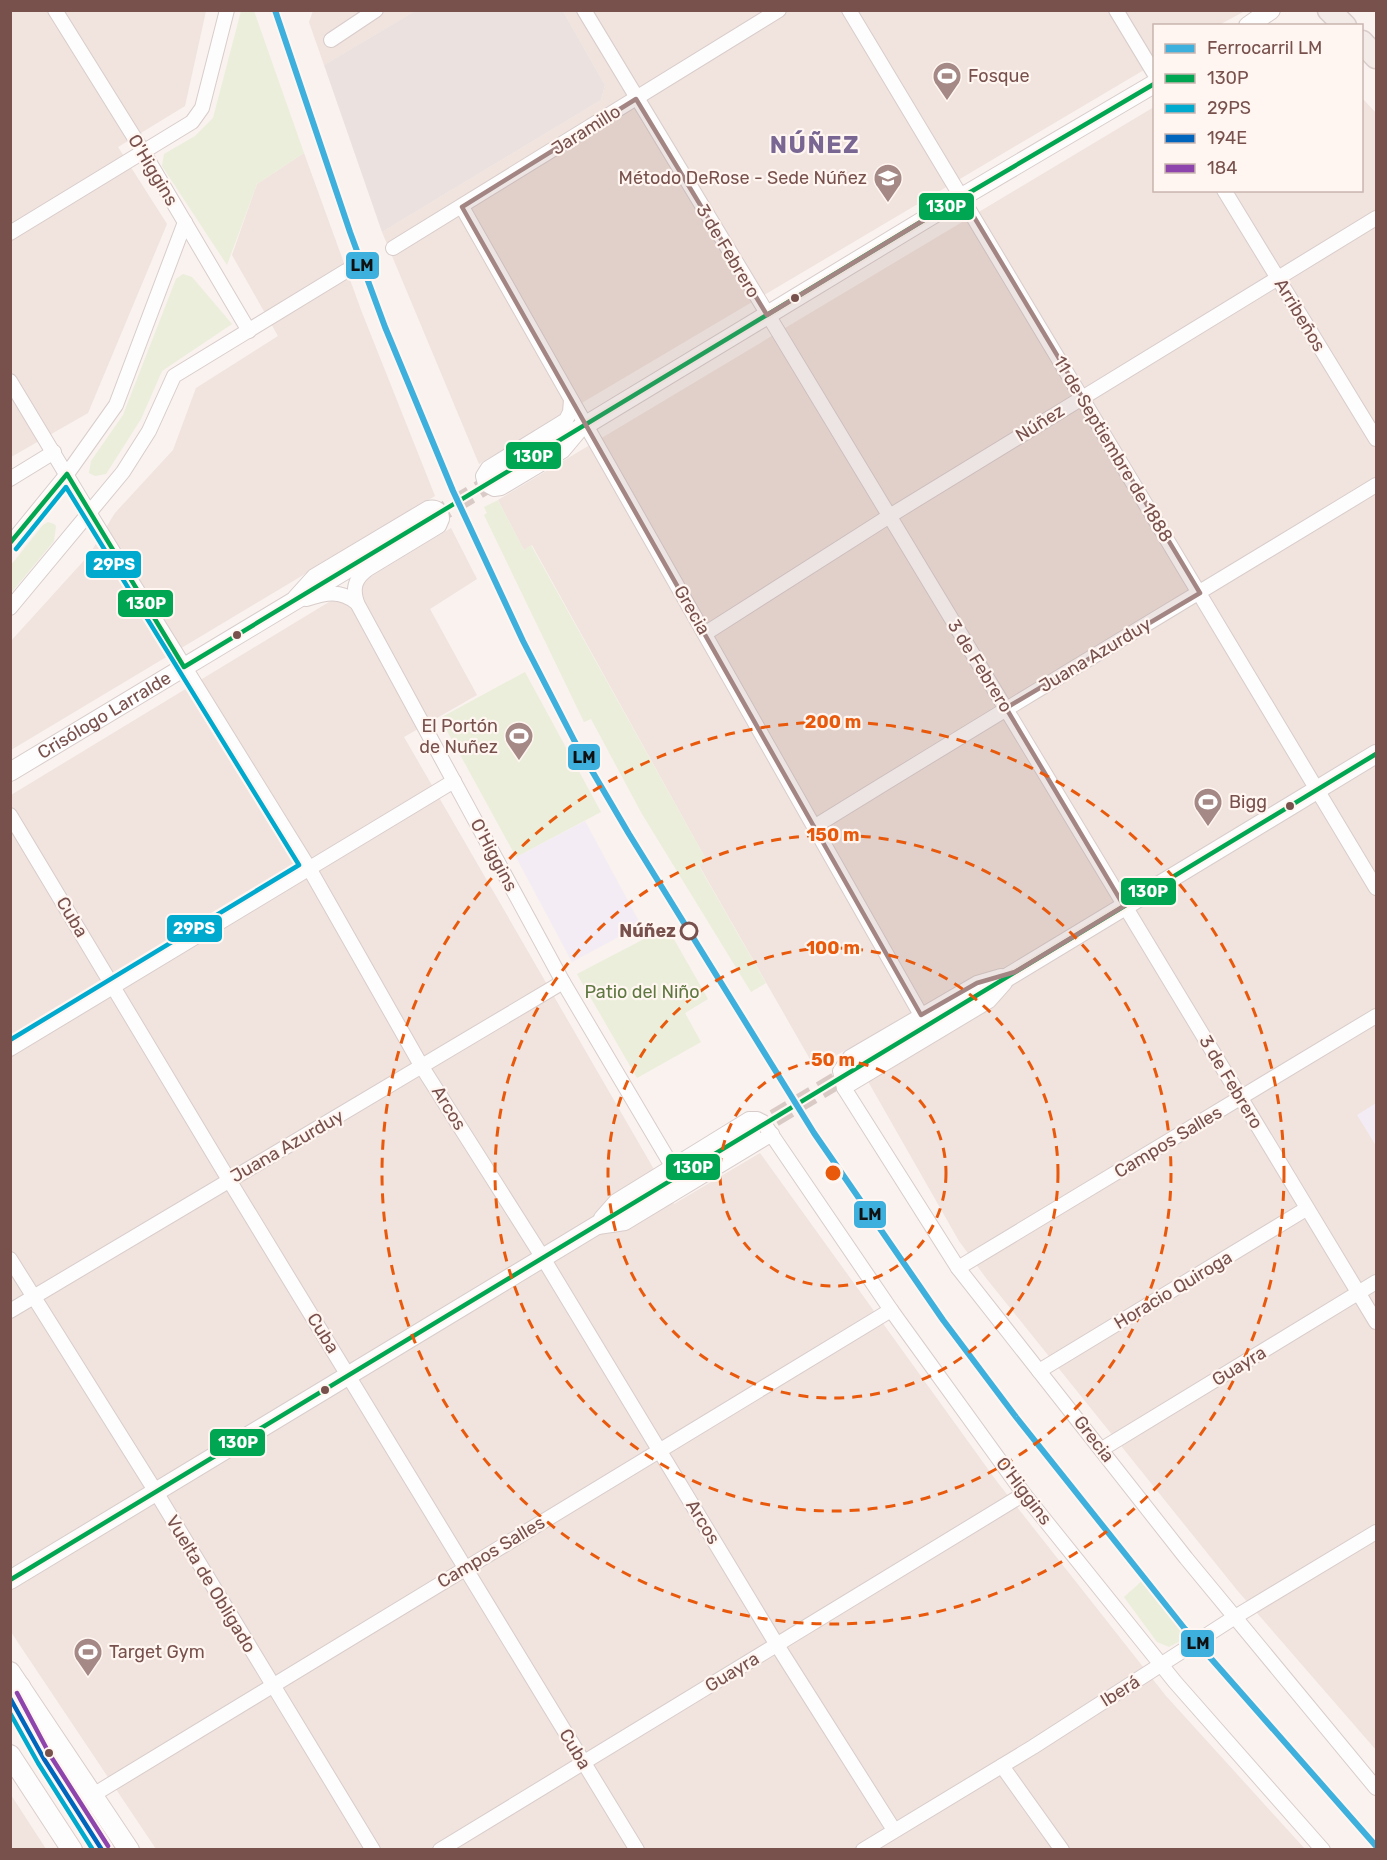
<svg xmlns="http://www.w3.org/2000/svg" width="1387" height="1860" viewBox="0 0 1387 1860" font-family="Rubik,sans-serif">
<style>
.residential{fill:#f1e3dd}
.industrial{fill:#ebe1de}
.education{fill:#f3ecf4}
.green{fill:#ebeeda}
.lines{fill:none;stroke-linecap:round;stroke-linejoin:round}
.tertiary-tunnel{stroke:#d9cac6;stroke-width:18;stroke-dasharray:18 9;stroke-linecap:butt}
.minor-casing{stroke:#d8cdcb;stroke-width:16}
.tertiary-casing{stroke:#d8cdcb;stroke-width:20}
.secondary-casing{stroke:#dacecc;stroke-width:22}
.primary-casing{stroke:#dacdcc;stroke-width:25}
.minor{stroke:#fefdfd;stroke-width:14}
.tertiary{stroke:#fefdfd;stroke-width:18}
.secondary{stroke:#fefdfd;stroke-width:20}
.primary{stroke:#f3ebe7;stroke-width:22}
.bus-1-casing{stroke:#fff6f1;stroke-width:9}
.bus-2-casing{stroke:#fff6f1;stroke-width:9}
.bus-3-casing{stroke:#fff6f1;stroke-width:9}
.bus-4-casing{stroke:#fff6f1;stroke-width:9}
.bus-1{stroke:#00a651;stroke-width:4.5}
.bus-2{stroke:#00a9ce;stroke-width:4.5}
.bus-3{stroke:#0065bd;stroke-width:4.5}
.bus-4{stroke:#8e44ad;stroke-width:4.5}
.rail-1-casing{stroke:#fff6f1;stroke-width:10}
.rail-1{stroke:#3eb0dd;stroke-width:6}
.marked{fill:#a38683;fill-opacity:0.2;stroke:#a38683;stroke-width:4.5;stroke-linejoin:round}
.ring{fill:none;stroke:#e8590c;stroke-width:3;stroke-dasharray:10 8}
.bus-dot{fill:#78514d;stroke:#fff6f1;stroke-width:2}
.stop-dot{fill:#fff6f1;stroke:#78514d;stroke-width:3}
.labels{text-anchor:middle;stroke-width:4.5;stroke-linejoin:round;paint-order:stroke}
.poi-label{font-size:18px;fill:#78514d;stroke:#fff6f1;text-anchor:start}
.street-label{font-size:18px;fill:#78514d;stroke:#fff6f1}
.stop-label{font-size:18px;font-weight:bold;fill:#78514d;stroke:#fff6f1;text-anchor:end}
.park-label{font-size:18px;fill:#5f7841;stroke:#fff6f1}
.district-label{font-size:24px;font-weight:bold;letter-spacing:1.5px;fill:#796693;stroke:#fff6f1}
.centre{fill:#e8590c;stroke:#fff6f1;stroke-width:3}
.ring-label{font-size:18px;text-anchor:middle;font-weight:bold;fill:#e8590c;stroke:#fff6f1;stroke-width:4.5;stroke-linejoin:round;paint-order:stroke}
.line-badge{stroke:#fff6f1;stroke-width:2}
.badge-label{font-size:16px;text-anchor:middle;font-weight:bold;fill:#fff}
.pale-badge-label{font-size:16px;text-anchor:middle;font-weight:bold;fill:#111}
</style>
<rect width="100%" height="100%" fill="#f9f2ef"/>
<g class="residential">
<path d="M11,11H206L185,106L118,147L167,224L88,413L11,457Z"/>
<path d="M313,11H415L324,65L309,22Z"/>
<path d="M563,11H1245L1219,25L1154,26V64L479,464L382,232L601,100L605,85Z"/>
<path d="M1362,98L1376,113V1750L1237,1590L986,1278L959,1241L849,1048L815,1068L699,865L707,861L532,545L524,550L498,500L1154,107V190H1362Z"/>
<path d="M304,153L361,310L435,496L11,750L10,642L89,555L115,513L173,450L196,388L278,336L232,255L257,184Z"/>
<path d="M451,528L477,579L430,609L477,695L404,737L674,1204L760,1153L998,1483L1166,1696L1305,1849H156L11,1632V795Z"/>
<path d="M11,1795L46,1849H11Z"/>
</g>
<path class="industrial" d="M415,11H563L605,85L601,100L382,232L324,65Z"/>
<g class="education">
<path d="M585,821L641,925L572,962L516,857Z"/>
<path d="M1376,1103V1146L1357,1115Z"/>
</g>
<g class="green">
<path d="M241,11H254L304,153L257,184L227,265L162,166L164,154L195,136L213,118Z"/>
<path d="M183,274L192,277L232,324L162,371L141,419L106,474L95,476L89,473L91,461L123,415L176,279Z"/>
<path d="M498,500L524,550L531,545L707,861L699,866L766,983L751,992L642,814L591,719L584,722L484,515L487,513L484,507Z"/>
<path d="M48,522L54,524L56,526L54,541L11,593V565L43,525Z"/>
<path d="M525,672L601,812L516,857L440,718Z"/>
<path d="M667,927L708,999L685,1013L701,1042L637,1078L577,974Z"/>
<path d="M1143,1580L1185,1632L1182,1640L1169,1647L1157,1642L1124,1597Z"/>
</g>
<g class="lines">
<g class="tertiary-tunnel">
<path d="M432,518L490,483"/>
<path d="M751,1132L851,1072"/>
</g>
<g class="minor-casing">
<g id="minor">
<path d="M55,10L144,153L249,331"/>
<path d="M584,10L1376,1322"/>
<path d="M849,10L1376,888"/>
<path d="M1116,10L1154,73"/>
<path d="M331,40L376,10"/>
<path d="M1224,190L1376,439"/>
<path d="M462,207L921,1015"/>
<path d="M10,233L192,122L202,108L227,10"/>
<path d="M393,248L779,10"/>
<path d="M10,381L90,514L309,868L422,1067L543,1258L777,1645L894,1830"/>
<path d="M571,400L570,412L566,420L488,468L483,476L485,484L494,489L501,488L563,451L578,433"/>
<path d="M10,479L54,452"/>
<path d="M10,544L67,474L116,405L185,222"/>
<path d="M295,597L314,576L428,508C436,506 442,510 442,519L439,526L368,569C355,578 352,588 357,603"/>
<path d="M306,599C325,593 340,589 357,603L563,982L672,1166"/>
<path d="M10,608L123,472L149,431L174,376L346,271"/>
<path d="M706,633L888,517L1376,218"/>
<path d="M10,815L229,1180L637,1850"/>
<path d="M814,827C1001,711 1189,599 1376,485"/>
<path d="M1001,976L977,983L850,1057L840,1071L844,1088L958,1268L1186,1558L1376,1788"/>
<path d="M10,1049L454,781"/>
<path d="M844,1088L989,1001L1005,983"/>
<path d="M601,1218L616,1201L749,1119H757L763,1122L891,1310L1024,1494L1175,1682L1323,1850"/>
<path d="M598,1227L625,1223L772,1134"/>
<path d="M10,1259L156,1492L373,1850"/>
<path d="M958,1268L1376,1016"/>
<path d="M10,1311L563,982"/>
<path d="M1039,1371L1306,1209"/>
<path d="M1102,1449L1376,1282"/>
<path d="M1002,1766L1062,1850"/>
<path d="M93,1795L891,1310"/>
<path d="M440,1850L1024,1494"/>
<path d="M863,1850L1033,1747L1235,1617L1376,1532"/>
</g>
</g>
<g class="tertiary-casing">
<g id="tertiary">
<path d="M1248,26L1271,10"/>
<path d="M490,483L962,197L1154,84"/>
<path id="s1" d="M10,772L432,518"/>
<path d="M851,1072L1376,754"/>
<path d="M10,1580L751,1132"/>
<path d="M10,1709L15,1706L21,1686"/>
</g>
</g>
<g class="secondary-casing">
<g id="secondary">
<path d="M10,1672L129,1850"/>
<path d="M10,1755L72,1850"/>
</g>
</g>
<g class="primary-casing">
<g id="primary">
<path d="M1329,10L1345,26"/>
<path d="M1362,42L1376,57"/>
</g>
</g>
<use href="#minor" class="minor"/>
<use href="#tertiary" class="tertiary"/>
<use href="#secondary" class="secondary"/>
<use href="#primary" class="primary"/>
<g class="bus-1-casing">
<g id="bus-1">
<path d="M10,543L67,474L184,667L962,197L1154,84"/>
<path d="M10,1580L1376,754"/>
</g>
</g>
<g class="bus-2-casing">
<g id="bus-2">
<path d="M10,1040L299,865L66,487L16,549"/>
<path d="M10,1713L38,1763L93,1850"/>
</g>
</g>
<g class="bus-3-casing">
<path id="bus-3" d="M10,1698L44,1759L102,1850"/>
</g>
<g class="bus-4-casing">
<path id="bus-4" d="M17,1693L50,1755L108,1846"/>
</g>
<use href="#bus-1" class="bus-1"/>
<use href="#bus-2" class="bus-2"/>
<use href="#bus-3" class="bus-3"/>
<use href="#bus-4" class="bus-4"/>
<g class="rail-1-casing">
<path id="rail-1" d="M275,10L350,232L385,327L453,491L523,641L575,742L629,834L814,1133L943,1320L1016,1417L1185,1629L1376,1846"/>
</g>
<use href="#rail-1" class="rail-1"/>
</g>
<path class="marked" d="M636,99L767,315L962,197L1200,593L1006,708L1124,906L1015,972L977,983L921,1015L462,207Z"/>
<g class="ring">
<circle cx="833" cy="1173" r="113"/>
<circle cx="833" cy="1173" r="225"/>
<circle cx="833" cy="1173" r="338"/>
<circle cx="833" cy="1173" r="451"/>
</g>
<defs>
<g id="stadium-pin" transform="scale(1.5)"><path d="M0 17L-7.5 6A9.5 9.5 0 1 1 7.5 6Z" fill="#a58986" stroke="#fff6f1"/><path d="M0-5a6.5 5 0 1 0 0 10a6.5 5 0 1 0 0-10ZM-3.5-1.8h7v3.6h-7Z" fill="#fff"/></g>
<g id="university-pin" transform="scale(1.5)"><path d="M0 17L-7.5 6A9.5 9.5 0 1 1 7.5 6Z" fill="#a58986" stroke="#fff6f1"/><path d="M0-5L7-2L0 1L-7-2ZM-4 1L0 2.5L4 1V4Q0 6-4 4Z" fill="#fff"/></g>
</defs>
<g fill-rule="evenodd">
<use href="#stadium-pin" x="947" y="76"/>
<use href="#university-pin" x="888" y="178"/>
<use href="#stadium-pin" x="519" y="736"/>
<use href="#stadium-pin" x="1208" y="802"/>
<use href="#stadium-pin" x="88" y="1652"/>
</g>
<g class="bus-dot">
<circle cx="795" cy="298" r="5"/>
<circle cx="237" cy="635" r="5"/>
<circle cx="1290" cy="806" r="5"/>
<circle cx="325" cy="1390" r="5"/>
<circle cx="49" cy="1753" r="5"/>
</g>
<circle class="stop-dot" cx="689" cy="931" r="8"/>
<g class="labels">
<g class="poi-label">
<text x="968" y="82">Fosque</text>
<text x="867" y="184" text-anchor="end">Método DeRose - Sede Núñez</text>
<text x="498" y="732" text-anchor="end">El Portón<tspan x="498" dy="21">de Nuñez</tspan></text>
<text x="1229" y="808">Bigg</text>
<text x="109" y="1658">Target Gym</text>
</g>
<g class="street-label">
<text transform="translate(586 130) rotate(-32)" y="6">Jaramillo</text>
<text transform="translate(153 170) rotate(59)" y="6">O'Higgins</text>
<text transform="translate(728 251) rotate(59)" y="6">3 de Febrero</text>
<text transform="translate(1300 315) rotate(59)" y="6">Arribeños</text>
<text transform="translate(1040 423) rotate(-32)" y="6">Núñez</text>
<text transform="translate(1113 449) rotate(59)" y="6">11 de Septiembre de 1888</text>
<text transform="translate(692 610) rotate(60)" y="6">Grecia</text>
<text transform="translate(1095 655) rotate(-31)" y="6">Juana Azurduy</text>
<text transform="translate(980 666) rotate(58)" y="6">3 de Febrero</text>
<text dy="6" stroke="none"><textPath href="#s1" startOffset="110">Crisólogo Larralde</textPath></text>
<text transform="translate(494 855) rotate(62)" y="6">O'Higgins</text>
<text transform="translate(72 917) rotate(59)" y="6">Cuba</text>
<text transform="translate(1231 1082) rotate(59)" y="6">3 de Febrero</text>
<text transform="translate(449 1108) rotate(58)" y="6">Arcos</text>
<text transform="translate(1168 1142) rotate(-31)" y="6">Campos Salles</text>
<text transform="translate(287 1146) rotate(-30)" y="6">Juana Azurduy</text>
<text transform="translate(1173 1290) rotate(-31)" y="6">Horacio Quiroga</text>
<text transform="translate(323 1333) rotate(58)" y="6">Cuba</text>
<text transform="translate(1239 1366) rotate(-31)" y="6">Guayra</text>
<text transform="translate(1094 1439) rotate(52)" y="6">Grecia</text>
<text transform="translate(1024 1491) rotate(53)" y="6">O'Higgins</text>
<text transform="translate(703 1522) rotate(59)" y="6">Arcos</text>
<text transform="translate(491 1552) rotate(-31)" y="6">Campos Salles</text>
<text transform="translate(211 1584) rotate(59)" y="6">Vuelta de Obligado</text>
<text transform="translate(732 1672) rotate(-31)" y="6">Guayra</text>
<text transform="translate(1120 1691) rotate(-32)" y="6">Iberá</text>
<text transform="translate(575 1749) rotate(59)" y="6">Cuba</text>
</g>
<g class="stop-label">
<text x="676" y="937">Núñez</text>
</g>
<g class="park-label">
<text x="642" y="998">Patio del Niño</text>
</g>
<g class="district-label">
<text x="815" y="153">NÚÑEZ</text>
</g>
</g>
<circle cx="833" cy="1173" r="9" class="centre"/>
<g class="ring-label">
<text x="833" y="728">200 m</text>
<text x="833" y="841">150 m</text>
<text x="833" y="954">100 m</text>
<text x="833" y="1066">50 m</text>
</g>
<g class="line-badge">
<rect x="918" y="192" width="57" height="29" rx="6" fill="#00a651"/>
<rect x="345" y="251" width="35" height="29" rx="6" fill="#3eb0dd"/>
<rect x="505" y="441" width="57" height="29" rx="6" fill="#00a651"/>
<rect x="85" y="550" width="57" height="29" rx="6" fill="#00a9ce"/>
<rect x="117" y="589" width="57" height="29" rx="6" fill="#00a651"/>
<rect x="567" y="743" width="34" height="28" rx="6" fill="#3eb0dd"/>
<rect x="1120" y="877" width="57" height="29" rx="6" fill="#00a651"/>
<rect x="166" y="914" width="57" height="29" rx="6" fill="#00a9ce"/>
<rect x="665" y="1153" width="56" height="28" rx="6" fill="#00a651"/>
<rect x="853" y="1200" width="34" height="29" rx="6" fill="#3eb0dd"/>
<rect x="209" y="1428" width="57" height="29" rx="6" fill="#00a651"/>
<rect x="1180" y="1629" width="35" height="29" rx="6" fill="#3eb0dd"/>
</g>
<g class="badge-label">
<text x="946" y="212">130P</text>
<text x="533" y="462">130P</text>
<text x="114" y="570">29PS</text>
<text x="146" y="609">130P</text>
<text x="1148" y="897">130P</text>
<text x="194" y="934">29PS</text>
<text x="693" y="1173">130P</text>
<text x="238" y="1448">130P</text>
</g>
<g class="pale-badge-label">
<text x="362" y="271">LM</text>
<text x="584" y="763">LM</text>
<text x="870" y="1220">LM</text>
<text x="1198" y="1649">LM</text>
</g>
<rect width="1387" height="1860" fill="none" stroke="#78514d" stroke-width="24"/>
<rect x="1153" y="24" width="210" height="168" fill="#fff6f1" stroke="#c9b4af" stroke-width="1.5"/>
<rect x="1165" y="44" width="30" height="9" fill="#3eb0dd" stroke="#c9b4af" stroke-width="1.5"/>
<text x="1207" y="54" font-size="18" fill="#78514d">Ferrocarril LM</text>
<rect x="1165" y="74" width="30" height="9" fill="#00a651" stroke="#c9b4af" stroke-width="1.5"/>
<text x="1207" y="84" font-size="18" fill="#78514d">130P</text>
<rect x="1165" y="104" width="30" height="9" fill="#00a9ce" stroke="#c9b4af" stroke-width="1.5"/>
<text x="1207" y="114" font-size="18" fill="#78514d">29PS</text>
<rect x="1165" y="134" width="30" height="9" fill="#0065bd" stroke="#c9b4af" stroke-width="1.5"/>
<text x="1207" y="144" font-size="18" fill="#78514d">194E</text>
<rect x="1165" y="164" width="30" height="9" fill="#8e44ad" stroke="#c9b4af" stroke-width="1.5"/>
<text x="1207" y="174" font-size="18" fill="#78514d">184</text>
</svg>
